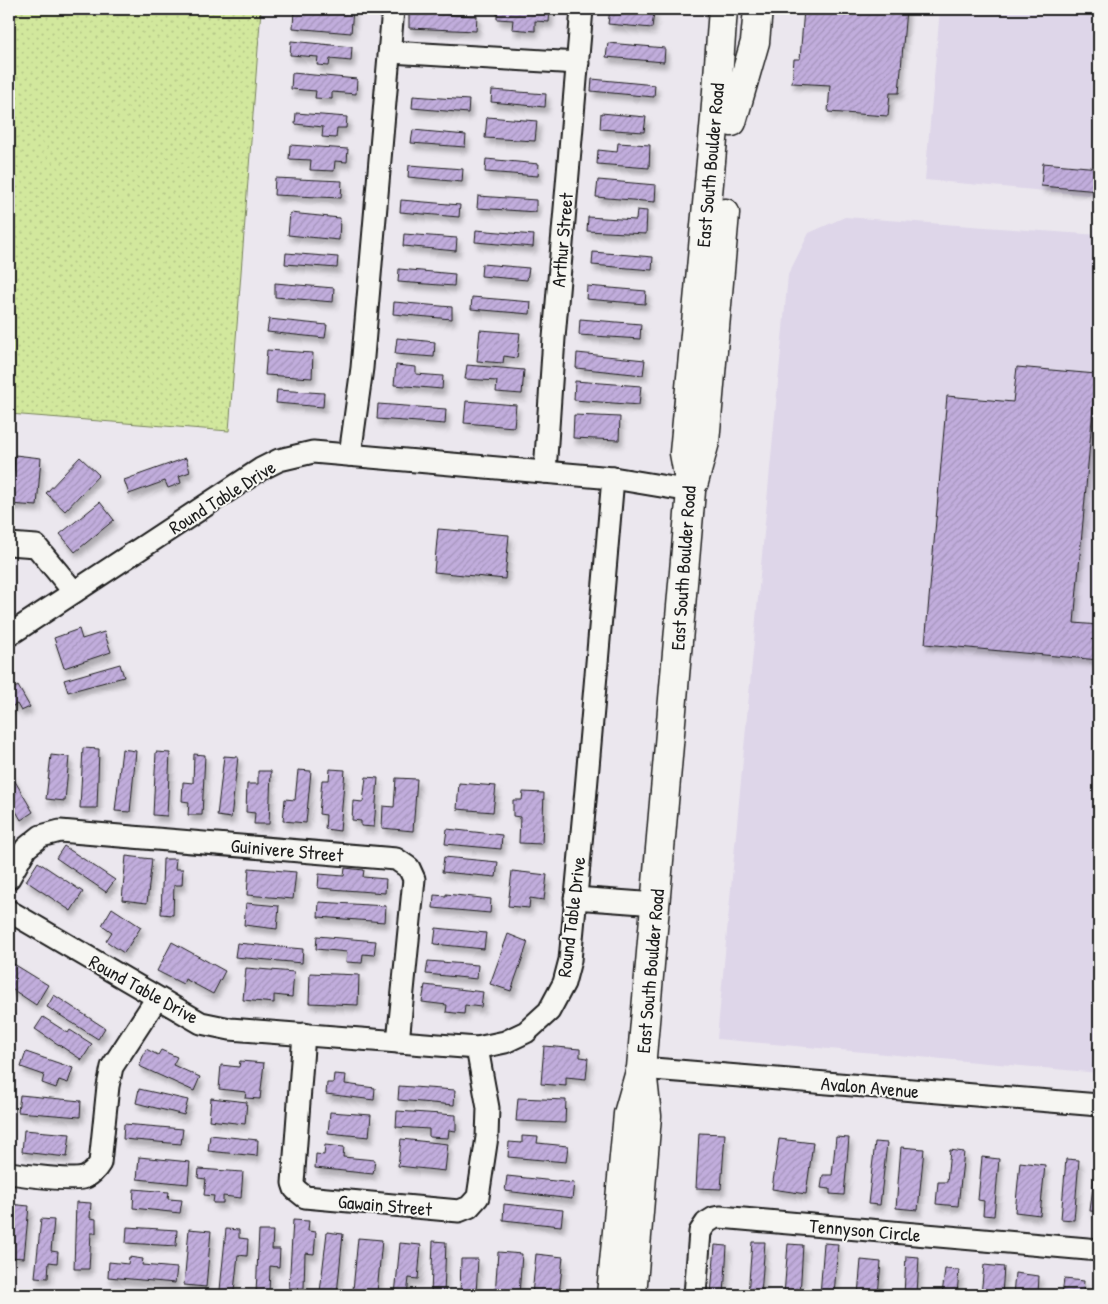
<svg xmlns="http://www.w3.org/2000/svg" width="1108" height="1304" viewBox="0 0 1108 1304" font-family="'Patrick Hand',sans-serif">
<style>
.built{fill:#ded6e9}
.grass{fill:url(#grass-dots);stroke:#77825c}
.building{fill:url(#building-hatch);stroke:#1c1c1c;filter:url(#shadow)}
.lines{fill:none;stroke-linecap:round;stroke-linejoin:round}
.minor-casing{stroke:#1c1c1c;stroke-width:25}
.major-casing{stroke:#1c1c1c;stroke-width:31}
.minor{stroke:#f6f6f2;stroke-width:21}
.major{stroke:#f6f6f2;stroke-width:28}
.labels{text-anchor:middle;stroke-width:4;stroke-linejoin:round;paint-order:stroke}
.street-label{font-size:19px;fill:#1c1c1c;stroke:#f6f6f2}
</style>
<defs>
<pattern id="grass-dots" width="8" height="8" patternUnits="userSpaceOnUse" patternTransform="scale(1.25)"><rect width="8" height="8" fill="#d2e89d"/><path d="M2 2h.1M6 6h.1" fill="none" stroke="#b4c687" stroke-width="1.8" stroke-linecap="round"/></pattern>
<pattern id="building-hatch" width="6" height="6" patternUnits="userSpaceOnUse" patternTransform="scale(1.25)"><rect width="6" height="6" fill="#c1addc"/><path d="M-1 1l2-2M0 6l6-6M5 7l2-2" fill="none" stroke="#a594bc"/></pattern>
<filter id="shadow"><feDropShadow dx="3" dy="5.5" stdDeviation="2.5" flood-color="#0004"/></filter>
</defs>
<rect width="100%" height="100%" fill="#ebe7ee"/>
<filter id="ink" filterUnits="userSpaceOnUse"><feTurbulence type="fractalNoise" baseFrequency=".02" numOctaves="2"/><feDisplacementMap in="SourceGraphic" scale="10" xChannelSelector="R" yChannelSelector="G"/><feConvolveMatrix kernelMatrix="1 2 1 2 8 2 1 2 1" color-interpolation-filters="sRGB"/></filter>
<g filter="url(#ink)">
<g class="built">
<path d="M940,9H1099V196L925,180Z"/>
<path d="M845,217L1099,235V1073L717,1039L788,275L809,233Z"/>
</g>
<path class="grass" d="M9,9H261L229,431L9,414Z"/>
<g class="building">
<path d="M294,9H353L351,33L293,28Z"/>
<path d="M424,9H438V14L477,16L476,31L409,28V12L424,13Z"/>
<path d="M497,9H550L549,22L535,21V31L512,29L513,20L497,19Z"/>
<path d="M610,9L654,12L652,28L608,24Z"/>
<path d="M804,9H906L899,93H890L888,116L828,112L830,85L792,83L794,59H800Z"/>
<path d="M291,41L352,47L351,61L330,59L329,66L317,65L318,57L290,55Z"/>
<path d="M608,43L665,48L664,62L606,57Z"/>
<path d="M292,73L357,79L356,94L332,92V99L315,98L316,91L291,89Z"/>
<path d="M592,79L655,85L654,97L591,91Z"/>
<path d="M492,90L546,94L545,107L491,102Z"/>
<path d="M413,96L469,100L468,113L412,108Z"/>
<path d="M296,113L347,117L346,128H337L336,138L322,137L323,127L295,124Z"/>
<path d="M601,113L646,117L644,132L600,129Z"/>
<path d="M487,117L537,121L535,141L485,138Z"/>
<path d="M413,130L466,135L465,147L411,143Z"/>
<path d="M618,143L650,145L649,168L597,164L598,150L617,152Z"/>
<path d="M290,145L348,149L347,162L335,161L334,171L310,170L311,160L289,159Z"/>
<path d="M486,159L539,164L538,176L485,172Z"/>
<path d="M1043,163L1099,168V191L1041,186Z"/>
<path d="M409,165L463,169L462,182L408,177Z"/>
<path d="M275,178L342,181L341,198L274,195Z"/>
<path d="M598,180L656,185L655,202L596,197Z"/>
<path d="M478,196L536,200V212L477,208Z"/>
<path d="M401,200L460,205L459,217L400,212Z"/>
<path d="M637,210L647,211L646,234L587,231L588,217L636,220Z"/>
<path d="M290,213L340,218L339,240L288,235Z"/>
<path d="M476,230L534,235L533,247L475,242Z"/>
<path d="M404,234L457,238L456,251L403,246Z"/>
<path d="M593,252L653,257L652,270L592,265Z"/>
<path d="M286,253L338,257L337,268L285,264Z"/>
<path d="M482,264L529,268L527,280L481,276Z"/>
<path d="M399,269L455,274L454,286L398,282Z"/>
<path d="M275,283L334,288L333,302L275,297Z"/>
<path d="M587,286L646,291L645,304L586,299Z"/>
<path d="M472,297L531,302L530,314L471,309Z"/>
<path d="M394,302L452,307V319L393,314Z"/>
<path d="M269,319L327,325L325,338L267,332Z"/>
<path d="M580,319L641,324L640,339L579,335Z"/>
<path d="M480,330L520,333L517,358L504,356L503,363L477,361Z"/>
<path d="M397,338L435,342L434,357L395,354Z"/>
<path d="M267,350L313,353L312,378L265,375Z"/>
<path d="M577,353L645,360L643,375L576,368Z"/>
<path d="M396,365L416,367V374L443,376L442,389L394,385Z"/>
<path d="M467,365L524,370L522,394L496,392L497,381L465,379Z"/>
<path d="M1017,367L1096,374L1074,623L1099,625V660L925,644L947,396L1013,402Z"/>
<path d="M575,381L641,386L639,405L574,400Z"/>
<path d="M277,390L324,393L323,407L276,403Z"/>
<path d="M466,401L516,405L514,427L464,423Z"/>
<path d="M378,404L446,409L445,424L377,419Z"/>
<path d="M574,415L620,417L619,440L573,438Z"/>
<path d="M15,455L41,458L37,506L10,504L11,484H9V471H14Z"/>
<path d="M80,457L99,475L65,511L46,493Z"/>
<path d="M186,458L190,472L179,476L181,483L168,488L165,481L129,494L124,480Z"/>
<path d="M100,502L114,520L75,552L60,534Z"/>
<path d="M438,529L509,535L505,579L434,572Z"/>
<path d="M79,629L82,639L104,632L111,652L64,668L54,638Z"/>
<path d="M120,664L124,677L68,692L64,680Z"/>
<path d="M18,686L30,707L21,711L17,704L9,708V691Z"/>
<path d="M83,748L99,749L97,808H80Z"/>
<path d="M122,749L136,751L130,812L115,811Z"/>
<path d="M156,752L170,753L167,816L153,815Z"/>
<path d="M194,754L205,755L202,815H188L189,802L182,801L183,782L193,783Z"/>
<path d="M51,755L69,757L65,801L46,799Z"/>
<path d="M224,756L238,757L231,818L217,816Z"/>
<path d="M330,769L345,770L340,831L325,829L326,815L319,814L322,780H329Z"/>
<path d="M298,770L311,771L306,823L283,821L285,799L295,800Z"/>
<path d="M9,771L33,812L21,820L9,799Z"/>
<path d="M258,771H271L269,824H254L255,813L246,812L247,784H258Z"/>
<path d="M366,777L378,778L374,827L361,826V821L352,820L353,801L363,802Z"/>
<path d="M396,778L417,779L413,831L382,828L383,806L394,807Z"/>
<path d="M459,783L496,786L493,812L457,809Z"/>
<path d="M523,792L544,793L542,844L519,843L520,817L513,816V800H522Z"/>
<path d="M447,829L502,835L501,849L445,844Z"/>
<path d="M64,846L115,880L106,892L56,858Z"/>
<path d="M126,856L152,859L147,903L122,900Z"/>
<path d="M444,857L498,862L496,877L442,872Z"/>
<path d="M163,859H176L175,869H183L182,885H174L173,915L161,914Z"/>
<path d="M38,862L83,892L71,911L26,881Z"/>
<path d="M249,868L296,872L293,899L247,895Z"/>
<path d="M345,868L364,870L363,877L386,879L385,893L318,888L319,874L344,876Z"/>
<path d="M512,871L547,875L544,900L530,898L529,908L508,906Z"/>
<path d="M446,894L491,899L490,913L433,908L434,895L446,896Z"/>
<path d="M319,902L386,906L385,922L318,917Z"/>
<path d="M246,903L279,906L277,929L244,925Z"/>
<path d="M112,908L141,927L124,953L106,941L112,932L102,925Z"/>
<path d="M436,928L486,933L484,949L434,944Z"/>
<path d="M508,934L528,942L511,991L490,984Z"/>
<path d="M317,936L376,941L374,955L363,954L362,963L346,962L347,952L316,949Z"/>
<path d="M172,942L225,971L213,994L185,979L183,984L157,971Z"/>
<path d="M237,943L303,949L302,963L235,957Z"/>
<path d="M9,961L48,985L36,1005L9,987Z"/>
<path d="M428,961L478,965L477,979L426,974Z"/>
<path d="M246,968L294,972L292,997L274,995V1003L243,1000Z"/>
<path d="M310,973L359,975L358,1005L309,1003Z"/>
<path d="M425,985L483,992L481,1007L465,1005L464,1014L446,1012L447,1005L422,1002Z"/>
<path d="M54,995L105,1028L98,1039L47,1007Z"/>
<path d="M43,1017L68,1033L70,1030L92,1044L82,1060L35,1029Z"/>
<path d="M544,1046L580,1049V1057L588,1058L586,1079L566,1077V1086L541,1084Z"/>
<path d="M146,1049L158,1055L161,1050L177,1057L173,1065L200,1077L194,1091L139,1066Z"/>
<path d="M26,1052L73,1068L68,1083L59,1080L56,1088L42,1083L44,1075L21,1067Z"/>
<path d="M240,1061L264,1063L260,1099L245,1098L246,1092L219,1089L221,1065L239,1067Z"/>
<path d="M334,1074L346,1075L345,1084L375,1088L374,1100L326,1094L327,1083H333Z"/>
<path d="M399,1086L455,1090L454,1105L398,1100Z"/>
<path d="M139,1089L188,1100L184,1115L136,1103Z"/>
<path d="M20,1095L81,1101L80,1117L18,1112Z"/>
<path d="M211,1098L247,1102L245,1124L209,1120Z"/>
<path d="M518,1098L566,1100L565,1123L516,1121Z"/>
<path d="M397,1111L456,1115V1131L449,1130L448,1138L429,1137V1129L396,1127Z"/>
<path d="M330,1112L371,1115L369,1137L328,1133Z"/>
<path d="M124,1124L183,1129L181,1144L123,1139Z"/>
<path d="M24,1130L70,1134L67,1157L22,1152Z"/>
<path d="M699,1133L725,1134L721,1189L696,1188Z"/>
<path d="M210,1135L258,1140L257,1156L208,1151Z"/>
<path d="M522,1136L538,1137L537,1143L568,1146L566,1162L508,1157L509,1142L522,1143Z"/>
<path d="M836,1137L849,1138L844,1195L830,1194V1189L821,1188L823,1175H832Z"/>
<path d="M401,1139L448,1144L445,1171L398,1166Z"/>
<path d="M779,1139L813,1143L806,1194L772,1189Z"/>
<path d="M875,1142L887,1143L880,1205L868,1204Z"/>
<path d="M325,1145L344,1147L343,1157L375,1160L373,1174L315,1168L316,1154L324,1155Z"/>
<path d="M901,1147L924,1149L918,1210L896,1208Z"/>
<path d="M950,1150L964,1152L958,1206L936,1204L938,1182H947Z"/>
<path d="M139,1157L190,1162L188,1184L137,1179Z"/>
<path d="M982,1157L999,1159L994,1216L983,1215L984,1201L978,1200Z"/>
<path d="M1066,1159L1079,1160L1074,1220L1061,1219Z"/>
<path d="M1096,1161L1099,1162V1212L1090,1211Z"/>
<path d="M1020,1162L1045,1165L1040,1215L1015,1212Z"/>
<path d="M199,1169L243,1172L241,1198L223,1196V1203H213L214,1196L204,1195L206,1179L198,1178Z"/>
<path d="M507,1176L574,1183L572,1199L505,1191Z"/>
<path d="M134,1189L169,1192L168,1199L182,1200L180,1213L133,1208Z"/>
<path d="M76,1202L91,1203L90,1218L96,1219V1233H91L89,1269H74Z"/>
<path d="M9,1204L29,1206L24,1258L9,1257Z"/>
<path d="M504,1204L563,1210L561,1226L503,1220Z"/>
<path d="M41,1219L54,1220L51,1251L58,1252L57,1263L49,1262L48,1278L35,1277Z"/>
<path d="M293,1220L309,1221L308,1231L316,1232L314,1254L305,1253L304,1288H289Z"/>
<path d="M127,1227L177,1230L176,1246L126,1243Z"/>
<path d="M189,1229L211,1231L206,1287L184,1285Z"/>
<path d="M226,1229L239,1230V1238L248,1239L247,1256L238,1255L234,1291L220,1290Z"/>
<path d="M259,1231H273L272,1249H280L279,1267L270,1266L269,1294L256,1293Z"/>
<path d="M327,1232L343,1234L337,1294L320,1292Z"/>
<path d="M358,1238L382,1240L377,1293L353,1290Z"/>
<path d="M433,1241L446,1242L444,1295H431Z"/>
<path d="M752,1242H765L761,1295H748Z"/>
<path d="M400,1243L421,1245L418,1279L409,1278L407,1295H395Z"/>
<path d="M824,1243L838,1244L834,1295H820Z"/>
<path d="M788,1244L803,1245L800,1295H784Z"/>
<path d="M715,1245L727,1246L724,1295H711Z"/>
<path d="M498,1252L522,1254L519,1295H495Z"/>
<path d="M536,1254L563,1257L559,1295H532Z"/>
<path d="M906,1256L919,1257L917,1295H904Z"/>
<path d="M129,1257L143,1259L142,1265L177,1268L175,1283L108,1277L109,1262L128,1264Z"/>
<path d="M461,1259H478L476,1295H460Z"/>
<path d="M861,1260L881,1262L878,1295H858Z"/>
<path d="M984,1265L1004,1267L1002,1295H981Z"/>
<path d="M945,1269L959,1270L957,1295H942Z"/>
<path d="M1015,1273L1039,1276L1038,1295H1013Z"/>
<path d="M1064,1279L1084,1281L1083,1295H1062Z"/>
</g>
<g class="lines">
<g class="minor-casing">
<g id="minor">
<path d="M390,52L578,63"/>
<path d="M350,455L362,368L393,9"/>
<path d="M545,472L554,338L582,9"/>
<path d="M9,544L36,546L74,592"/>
<path d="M9,635L261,469L279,460L313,452L613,478L691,491"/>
<path d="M9,878L26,848L41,836L60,831L396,859L409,868L414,879L398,1042"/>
<path d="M575,898L656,904"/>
<path d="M9,911L201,1023L230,1029L477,1048L505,1042L526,1032L549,1011L564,983L570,960L586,790L613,478"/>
<path d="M304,1034L293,1183L295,1189L305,1197L459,1211L469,1207L478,1197L487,1137L488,1108L477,1048"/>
<path d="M641,1068L1099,1105"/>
<path d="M9,1173C23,1175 76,1182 86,1177C92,1174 97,1168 100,1163L108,1086L112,1067L157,998"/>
<path d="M695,1295L700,1232L706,1223L714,1218L720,1217L1099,1250"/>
</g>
</g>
<g class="major-casing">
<g id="major">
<path d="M732,122L755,42L758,9"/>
<path d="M694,482L705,442L725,213"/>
<path d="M611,1295L628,1114L641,1068L691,491L684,453L715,118L723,9"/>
<path d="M632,1295L647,1116L643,1079"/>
</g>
</g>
<use href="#minor" class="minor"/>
<use href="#major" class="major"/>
</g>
</g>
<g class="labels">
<g class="street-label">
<text transform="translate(710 165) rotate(-85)" y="7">East South Boulder Road</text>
<text transform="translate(562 240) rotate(-85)" y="7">Arthur Street</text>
<text transform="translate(222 497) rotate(-32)" y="7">Round Table Drive</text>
<text transform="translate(683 568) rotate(-86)" y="7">East South Boulder Road</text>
<text transform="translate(287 850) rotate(5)" y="7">Guinivere Street</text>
<text transform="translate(571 917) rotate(-83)" y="7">Round Table Drive</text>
<text transform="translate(650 971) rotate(-85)" y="7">East South Boulder Road</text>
<text transform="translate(144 989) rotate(29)" y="7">Round Table Drive</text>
<text transform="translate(870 1087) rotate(5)" y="7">Avalon Avenue</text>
<text transform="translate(385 1205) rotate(5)" y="7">Gawain Street</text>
<text transform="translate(865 1230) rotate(5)" y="7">Tennyson Circle</text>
</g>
</g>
<rect width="1108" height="1304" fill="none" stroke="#f6f6f2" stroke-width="30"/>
<rect x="15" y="15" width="1078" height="1274" fill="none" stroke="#1c1c1c" stroke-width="2" filter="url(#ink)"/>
</svg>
